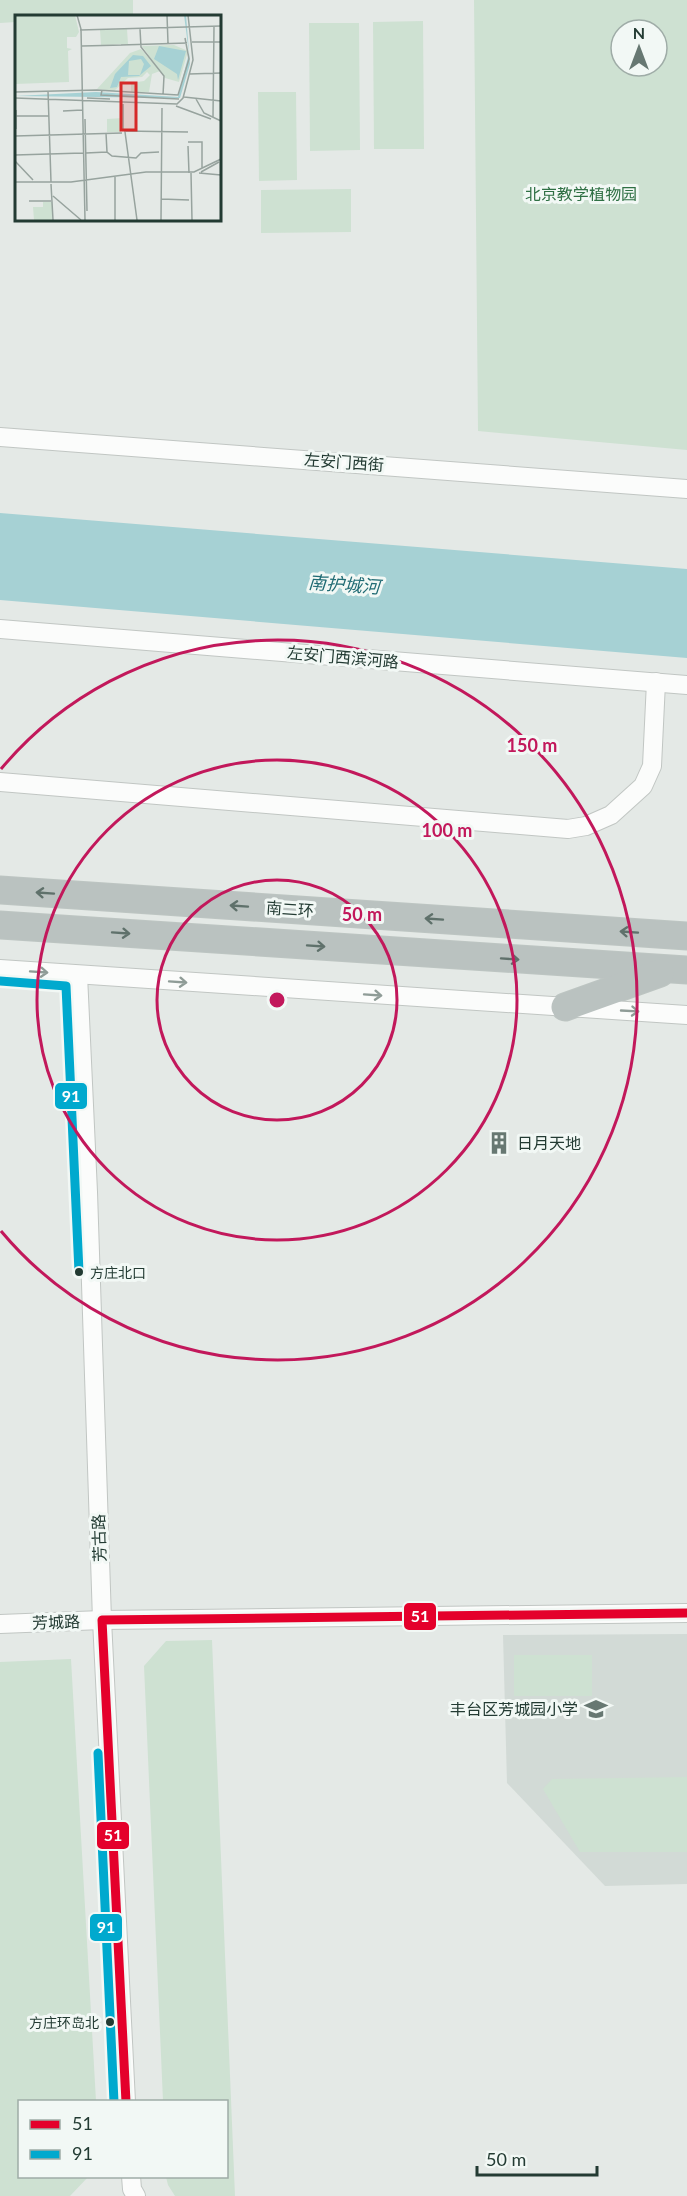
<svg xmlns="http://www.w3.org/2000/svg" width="687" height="2196" viewBox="0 0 687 2196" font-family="Lato,'Noto Sans SC',sans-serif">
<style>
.built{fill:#d2dad6}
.green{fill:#cee1d2;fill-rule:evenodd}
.water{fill:#a6d1d4}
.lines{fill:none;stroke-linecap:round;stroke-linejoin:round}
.minor-casing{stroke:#c1c6c3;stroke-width:20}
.highway-casing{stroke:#bdc5c2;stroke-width:29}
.minor{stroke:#fbfcfb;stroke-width:18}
.highway{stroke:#bac2c0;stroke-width:27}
.bus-1-casing{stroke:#f2f8f5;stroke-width:14}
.bus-2-casing{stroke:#f2f8f5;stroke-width:14}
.bus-1{stroke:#e4002b;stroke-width:9}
.bus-2{stroke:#00a9ce;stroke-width:9}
.oneway{stroke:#5f716b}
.oneway2{stroke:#8f9c97}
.ring{fill:none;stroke:#c2185b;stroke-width:3}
.bus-dot{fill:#233b33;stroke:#f2f8f5;stroke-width:2}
.labels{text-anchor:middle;stroke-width:6;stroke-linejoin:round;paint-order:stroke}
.bus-label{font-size:14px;fill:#233b33;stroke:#f2f8f5;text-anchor:start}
.park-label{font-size:16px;fill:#2f7044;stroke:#f2f8f5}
.street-label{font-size:16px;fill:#233b33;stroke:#f2f8f5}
.poi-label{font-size:16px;fill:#233b33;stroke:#f2f8f5;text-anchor:start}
.water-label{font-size:18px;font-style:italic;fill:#206b74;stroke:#f2f8f5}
.inset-road{fill:none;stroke:#97a39e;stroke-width:1.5}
.view{fill:#d62828;fill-opacity:0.15;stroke:#d62828;stroke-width:3}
.inset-edge{fill:none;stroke:#233b33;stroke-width:3}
.centre{fill:#c2185b;stroke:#f2f8f5;stroke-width:3}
.ring-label{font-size:18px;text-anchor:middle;font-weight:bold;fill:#c2185b;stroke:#f2f8f5;stroke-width:6;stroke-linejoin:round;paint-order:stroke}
.line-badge{stroke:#f2f8f5;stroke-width:2}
.badge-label{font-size:16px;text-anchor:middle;font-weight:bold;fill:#fff}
</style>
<rect width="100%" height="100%" fill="#e4e9e6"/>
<path class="built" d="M687,1634V1884L605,1886L507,1783L503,1635Z"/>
<g class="green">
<path d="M0,0H133V16H16V22L0,23Z"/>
<path d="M474,0H687V450L478,431ZM621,30H657V66H621Z"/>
<path d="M423,21L424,149H374L373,22Z"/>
<path d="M359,23L360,150L310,151L309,23Z"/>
<path d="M258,92H296L297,180L259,181Z"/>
<path d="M351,189V232L261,233V190Z"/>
<path d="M212,1640L235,2196H175L168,2185L166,2177L226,2176V2102L163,2101L144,1666L166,1641Z"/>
<rect x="514" y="1655" width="78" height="41"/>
<path d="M71,1659L96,2101L20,2102V2176L88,2177L70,2196H0V1662Z"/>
<path d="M687,1777V1852H580L543,1789L552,1779Z"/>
</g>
<path class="water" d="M0,513L687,569V658L0,600Z"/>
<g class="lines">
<g class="minor-casing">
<g id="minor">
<path d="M0,437L687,489"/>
<path d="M0,629L687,685"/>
<path d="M0,782L568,829L586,826L611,815L643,786L652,766L656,682"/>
<path d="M0,969L687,1015"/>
<path d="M78,975L88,1192L102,1620L126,2102"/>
<path d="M0,1624L102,1620L687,1613"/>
<path d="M131,2176L132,2189L136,2196"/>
</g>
</g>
<g class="highway-casing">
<g id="highway">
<path d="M0,890L687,936"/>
<path d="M0,925L687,970"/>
<path d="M565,1007L660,973"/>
</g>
</g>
<use href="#minor" class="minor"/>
<use href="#highway" class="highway"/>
<g class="bus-1-casing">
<path id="bus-1" d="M126,2102L102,1620L687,1613"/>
</g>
<g class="bus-2-casing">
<g id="bus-2">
<path d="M0,981L66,986L79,1272"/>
<path d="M98,1753L114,2102"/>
</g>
</g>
<use href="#bus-1" class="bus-1"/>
<use href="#bus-2" class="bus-2"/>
</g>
<defs><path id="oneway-shaft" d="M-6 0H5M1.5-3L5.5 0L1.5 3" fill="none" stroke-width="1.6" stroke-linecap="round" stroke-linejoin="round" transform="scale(1.5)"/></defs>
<g class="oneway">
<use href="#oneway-shaft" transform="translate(45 893) rotate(-176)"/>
<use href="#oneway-shaft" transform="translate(239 906) rotate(-176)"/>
<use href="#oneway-shaft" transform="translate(434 919) rotate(-176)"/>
<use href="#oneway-shaft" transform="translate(629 932) rotate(-176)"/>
<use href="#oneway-shaft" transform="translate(121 933) rotate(4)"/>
<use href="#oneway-shaft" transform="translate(316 946) rotate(4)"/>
<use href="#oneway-shaft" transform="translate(510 959) rotate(4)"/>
</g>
<g class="oneway2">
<use href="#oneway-shaft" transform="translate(39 972) rotate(4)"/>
<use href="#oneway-shaft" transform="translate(178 982) rotate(4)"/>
<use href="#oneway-shaft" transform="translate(373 995) rotate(4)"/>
<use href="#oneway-shaft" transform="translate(630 1011) rotate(3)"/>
</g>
<g class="ring">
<circle cx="277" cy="1000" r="120"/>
<circle cx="277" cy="1000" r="240"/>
<path d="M1 769A360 360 0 1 1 1 1231"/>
</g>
<defs>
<g id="building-bare" transform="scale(1.8)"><path d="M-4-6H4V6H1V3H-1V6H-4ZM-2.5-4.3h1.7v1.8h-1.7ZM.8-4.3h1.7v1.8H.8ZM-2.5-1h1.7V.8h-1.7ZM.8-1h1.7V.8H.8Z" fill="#677872" stroke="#f2f8f5" stroke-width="2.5" paint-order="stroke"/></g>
<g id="school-bare" transform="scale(1.8)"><path d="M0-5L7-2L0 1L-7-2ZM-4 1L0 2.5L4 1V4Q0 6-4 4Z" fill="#677872" stroke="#f2f8f5" stroke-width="2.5" paint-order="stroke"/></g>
</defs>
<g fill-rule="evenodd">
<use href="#building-bare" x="499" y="1143"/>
<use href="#school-bare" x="596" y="1709"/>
</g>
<g class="bus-dot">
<circle cx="79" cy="1272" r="5"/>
<circle cx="110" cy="2022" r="5"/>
</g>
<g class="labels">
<g class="bus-label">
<text x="90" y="1278">方庄北口</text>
<text x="99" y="2028" text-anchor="end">方庄环岛北</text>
</g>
<g class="park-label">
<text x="581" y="200">北京教学植物园</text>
</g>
<g class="street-label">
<text transform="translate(344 462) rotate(4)" y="6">左安门西街</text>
<text transform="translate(343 657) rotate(5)" y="6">左安门西滨河路</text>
<text transform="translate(290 909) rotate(4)" y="6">南二环</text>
<text transform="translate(99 1538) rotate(-92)" y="6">芳古路</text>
<text transform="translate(56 1622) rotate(-2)" y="6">芳城路</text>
</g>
<g class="poi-label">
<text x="517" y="1149">日月天地</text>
<text x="578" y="1715" text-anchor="end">丰台区芳城园小学</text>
</g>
<g class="water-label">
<text transform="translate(344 585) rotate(4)" y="6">南护城河</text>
</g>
</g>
<g transform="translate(15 15)">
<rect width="206" height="206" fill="#e4e9e6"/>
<path d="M0,0H60L64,17L61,22H52V33L57,34L53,36L54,67L0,69ZM112,14L113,29L86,30L85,15ZM159,30L173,36L164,67L150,63L127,31ZM126,34L145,56L137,59L134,77H116V68L129,66L135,60L132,57L127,62L113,63L99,76L82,74L115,38ZM108,103L106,117H92V104ZM28,187H37V205H19L18,192H28Z" fill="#cee1d2"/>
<path d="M169,0H171L175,49L165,83L0,81L81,77L163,82L174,38ZM144,31L171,36L163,65L162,59L139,44ZM118,40L128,41L136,51L124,61L106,62L102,72L95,73L100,59ZM126,44L129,49L125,60H113L114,46Z" fill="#a6d1d4" fill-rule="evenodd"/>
<path class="inset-road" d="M62,0L66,14L70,205M152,0L153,28M125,14L126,32L149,61L148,80M65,15L206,11M177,27H206M106,30L172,28M67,31L108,30M174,59L206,58M87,75L86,80L164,84M33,76L36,167M0,77L82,75L163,80L174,44L170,23M169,82L206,86M0,83L162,89L168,83L178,45L173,0M72,83L95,84M181,84L189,98L206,106M108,89V116M161,91L196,104M48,96L67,95M0,101H34M198,102L199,11M70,104L72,196M1,114V95M109,116L173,117M110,117L122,205M91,118L92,137L97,141L121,143L126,138L144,137M0,121L107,118M173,127H187V153M173,131L174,158M71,138L92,137M0,140L68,138M0,146L18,165M186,157L204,147M176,158L177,205M184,158L206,160M0,167H56L131,157H179L206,144M36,169L38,205M38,181L66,205M146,184L174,185M14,186H36M100,205V161M146,205L147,93"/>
<path class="view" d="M106,68H121V115H106Z"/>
<rect width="206" height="206" class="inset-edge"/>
</g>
<circle cx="277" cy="1000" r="9" class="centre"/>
<g class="ring-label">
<text x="532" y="752">150 m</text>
<text x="447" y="837">100 m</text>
<text x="362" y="921">50 m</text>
</g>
<g class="line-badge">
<rect x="54" y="1082" width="34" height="28" rx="6" fill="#00a9ce"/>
<rect x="403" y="1602" width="34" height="29" rx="6" fill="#e4002b"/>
<rect x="96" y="1821" width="34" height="29" rx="6" fill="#e4002b"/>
<rect x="89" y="1913" width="34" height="29" rx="6" fill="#00a9ce"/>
</g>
<g class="badge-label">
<text x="71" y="1102">91</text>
<text x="420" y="1622">51</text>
<text x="113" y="1841">51</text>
<text x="106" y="1933">91</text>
</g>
<rect x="18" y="2100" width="210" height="78" fill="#f2f8f5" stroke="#9faca7" stroke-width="1.5"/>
<rect x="30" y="2120" width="30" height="9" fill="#e4002b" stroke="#9faca7" stroke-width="1.5"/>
<text x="72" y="2130" font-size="18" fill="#233b33">51</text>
<rect x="30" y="2150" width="30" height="9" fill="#00a9ce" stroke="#9faca7" stroke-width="1.5"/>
<text x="72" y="2160" font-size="18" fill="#233b33">91</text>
<g transform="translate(639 48)"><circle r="28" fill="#f2f8f5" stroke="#9faca7" stroke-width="1.5"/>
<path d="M0-4.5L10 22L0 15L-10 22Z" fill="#677872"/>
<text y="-9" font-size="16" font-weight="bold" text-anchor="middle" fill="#233b33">N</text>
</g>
<path d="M477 2166v9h120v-9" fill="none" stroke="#233b33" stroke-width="3"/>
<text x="486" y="2166" font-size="18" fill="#233b33" stroke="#f2f8f5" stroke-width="4.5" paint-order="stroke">50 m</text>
</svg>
